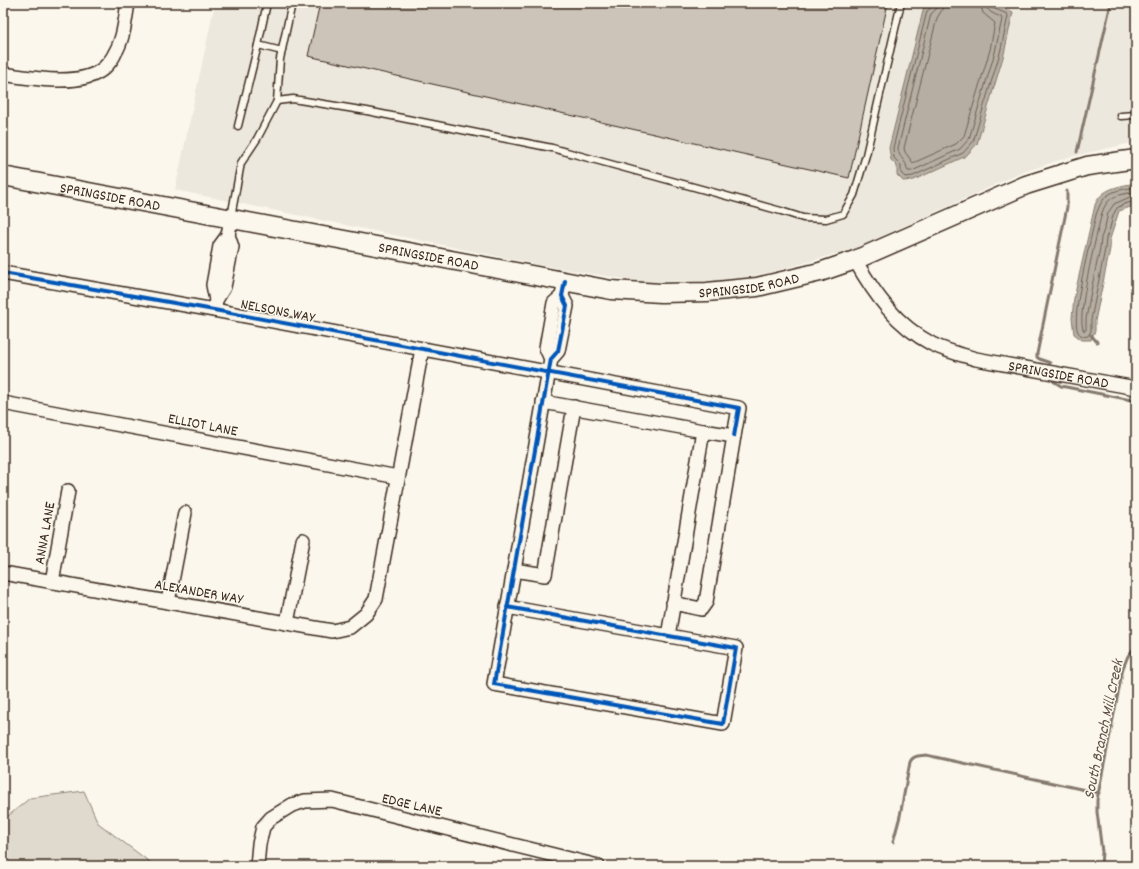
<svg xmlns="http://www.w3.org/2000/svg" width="1139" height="869" viewBox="0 0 1139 869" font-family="Dekko,sans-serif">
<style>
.built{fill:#ede8dd}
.green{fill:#dfd9ce;stroke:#8d8276}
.water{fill:#b6aea2;stroke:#85796d}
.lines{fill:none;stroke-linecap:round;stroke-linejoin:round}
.shore{stroke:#6c5f53;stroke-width:1}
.stream{stroke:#85796d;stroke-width:3}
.building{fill:#ccc4b9;stroke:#3b2a1e}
.lane-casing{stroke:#3b2a1e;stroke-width:9}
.street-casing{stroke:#3b2a1e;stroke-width:16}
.secondary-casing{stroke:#3b2a1e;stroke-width:21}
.lane{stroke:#fbf7ec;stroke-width:6}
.street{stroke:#fbf7ec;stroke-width:13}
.secondary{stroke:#fbf7ec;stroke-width:18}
.cycleway-casing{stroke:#fbf7ec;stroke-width:6}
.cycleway{stroke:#0057b8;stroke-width:4}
.labels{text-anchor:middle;stroke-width:3;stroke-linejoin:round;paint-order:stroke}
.street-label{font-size:15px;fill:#3b2a1e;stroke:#fbf7ec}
.water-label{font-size:16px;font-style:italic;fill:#605246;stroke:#fbf7ec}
</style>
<rect width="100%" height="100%" fill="#fbf7ec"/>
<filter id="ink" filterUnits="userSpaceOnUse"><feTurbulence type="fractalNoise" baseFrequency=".025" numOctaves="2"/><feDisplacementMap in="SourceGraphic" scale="8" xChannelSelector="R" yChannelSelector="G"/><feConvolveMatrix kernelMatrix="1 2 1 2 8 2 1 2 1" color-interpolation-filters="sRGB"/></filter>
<g filter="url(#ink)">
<path class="built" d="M215,3H1136V142L1069,157L1021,173L859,247L773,272L722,281L642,282L539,265L175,190Z"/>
<path class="green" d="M84,791L98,823L155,866H3V820L30,798Z"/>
<g class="water">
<path d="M931,3H991L1013,12L1004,54L977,144L966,156L914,180L903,181L897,175V166L891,160L889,148L924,7Z"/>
<path d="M1136,183V205L1119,211L1110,239V249L1095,321V331L1091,340H1082L1074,334L1072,318L1074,298L1095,205C1101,188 1120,186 1136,183Z"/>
</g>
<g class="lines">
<g class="shore">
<path d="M933,3L932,7L927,11L893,148L894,158L901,165V173L905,177L913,176L963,153L973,142L1000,53L1008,16L1007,14L993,8L991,3"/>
<path d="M938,3L936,9L931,14L898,148C899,156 900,155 904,161C907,164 906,168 908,171H912L960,149L969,139L995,52L1002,19L1001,17C994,14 986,12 986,3"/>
<path d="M944,3L942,10L937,18L904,148L905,152L913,163L956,144L964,136L990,50L995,23L983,13L980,3"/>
<path d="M1136,187C1113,191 1104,191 1096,215C1092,235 1070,318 1078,332C1080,336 1084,337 1088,336L1091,331V320L1105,249L1106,238L1110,228L1113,215L1117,208L1124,204L1136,201"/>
<path d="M1129,193L1131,195L1130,197L1114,204L1108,213L1105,227L1101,238L1100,248L1091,291L1086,319V330L1084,331C1075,320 1097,234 1101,216C1106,199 1112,196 1129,193Z"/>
</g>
<g class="stream">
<path d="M1077,152L1111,3"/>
<path d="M1091,335L1097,342"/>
<path d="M1050,363C1046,360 1040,361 1037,357V354L1067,207V191"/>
<path d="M1053,381L1061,386L1136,401"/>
<path d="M893,842L900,816L910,762C913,755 919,756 926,755L1099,793"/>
<path d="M1101,866L1102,852L1097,812V800L1123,668L1128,656L1136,646"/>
</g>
</g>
<path class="building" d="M320,3H888L849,178L308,56Z"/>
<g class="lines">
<g class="lane-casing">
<g id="lane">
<path d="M267,3L258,45L282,51"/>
<path d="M277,101L293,99L367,111L552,148L781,211L803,218L826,219L843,214L854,195L866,155L901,3"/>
<path d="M1121,116L1136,115"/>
<path d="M238,126L258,45"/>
<path d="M231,217L241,163L257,139L277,101L280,59L292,3"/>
</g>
</g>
<g class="street-casing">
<g id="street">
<path d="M3,74C30,78 82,88 104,68C108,64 113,58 115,53C124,38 125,20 128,3"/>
<path id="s1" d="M855,260C875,295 896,325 932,344C946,351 962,355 976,359L1136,388"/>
<path d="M3,273L214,310L739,408L734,436"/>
<path d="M216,300L224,287L232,247L228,235"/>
<path d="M214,310L216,300L213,285L220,246L228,235L231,219"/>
<path d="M551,359L546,348L554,303L562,296"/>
<path d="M543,402L703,431"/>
<path d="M3,403L398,477"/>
<path d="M514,570L545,575L574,407"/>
<path d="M3,573L332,631L350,627L366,614L376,599L422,349"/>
<path d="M52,582L68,491"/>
<path d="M168,602L185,513"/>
<path d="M507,607L736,648L723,724L494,684L551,359L558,351L567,306L562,296L565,281"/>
<path d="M287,623L303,540"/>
<path d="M668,636L703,431L734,436L706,602L701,609L673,603"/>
<path d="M257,866L259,844L263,827L271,818L292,805L305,801L332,800L598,866"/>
</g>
</g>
<g class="secondary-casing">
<g id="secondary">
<path id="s2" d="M3,176L611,290L661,293L707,292L757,287L820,272L855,260L1026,185L1087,166L1136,159"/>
</g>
</g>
<use href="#lane" class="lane"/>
<use href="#street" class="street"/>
<use href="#secondary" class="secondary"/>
<g class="cycleway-casing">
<g id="cycleway">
<path d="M3,273L214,310L739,408L734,436"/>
<path d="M507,607L736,648L723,724L494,684L551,359L558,351L567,306L562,296L565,281"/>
</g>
</g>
<use href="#cycleway" class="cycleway"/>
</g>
</g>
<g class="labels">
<g class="street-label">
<text dy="5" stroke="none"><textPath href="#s2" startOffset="109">SPRINGSIDE ROAD</textPath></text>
<text dy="5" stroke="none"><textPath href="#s2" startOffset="433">SPRINGSIDE ROAD</textPath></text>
<text dy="5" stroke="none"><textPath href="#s2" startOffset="757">SPRINGSIDE ROAD</textPath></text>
<text transform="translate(278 310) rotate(11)" y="5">NELSONS WAY</text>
<text dy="5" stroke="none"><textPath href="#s1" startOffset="246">SPRINGSIDE ROAD</textPath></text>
<text transform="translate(203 424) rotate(11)" y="5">ELLIOT LANE</text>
<text transform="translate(44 533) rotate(-80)" y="5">ANNA LANE</text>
<text transform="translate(199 591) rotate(10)" y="5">ALEXANDER WAY</text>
<text transform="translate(412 804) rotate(13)" y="5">EDGE LANE</text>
</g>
<g class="water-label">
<text transform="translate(1102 729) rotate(-78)" y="6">South Branch Mill Creek</text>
</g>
</g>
<rect width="1139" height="869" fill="none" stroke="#fbf7ec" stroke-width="16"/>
<rect x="8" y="8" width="1123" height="853" fill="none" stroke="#3b2a1e" stroke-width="1.5" filter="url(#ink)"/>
</svg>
